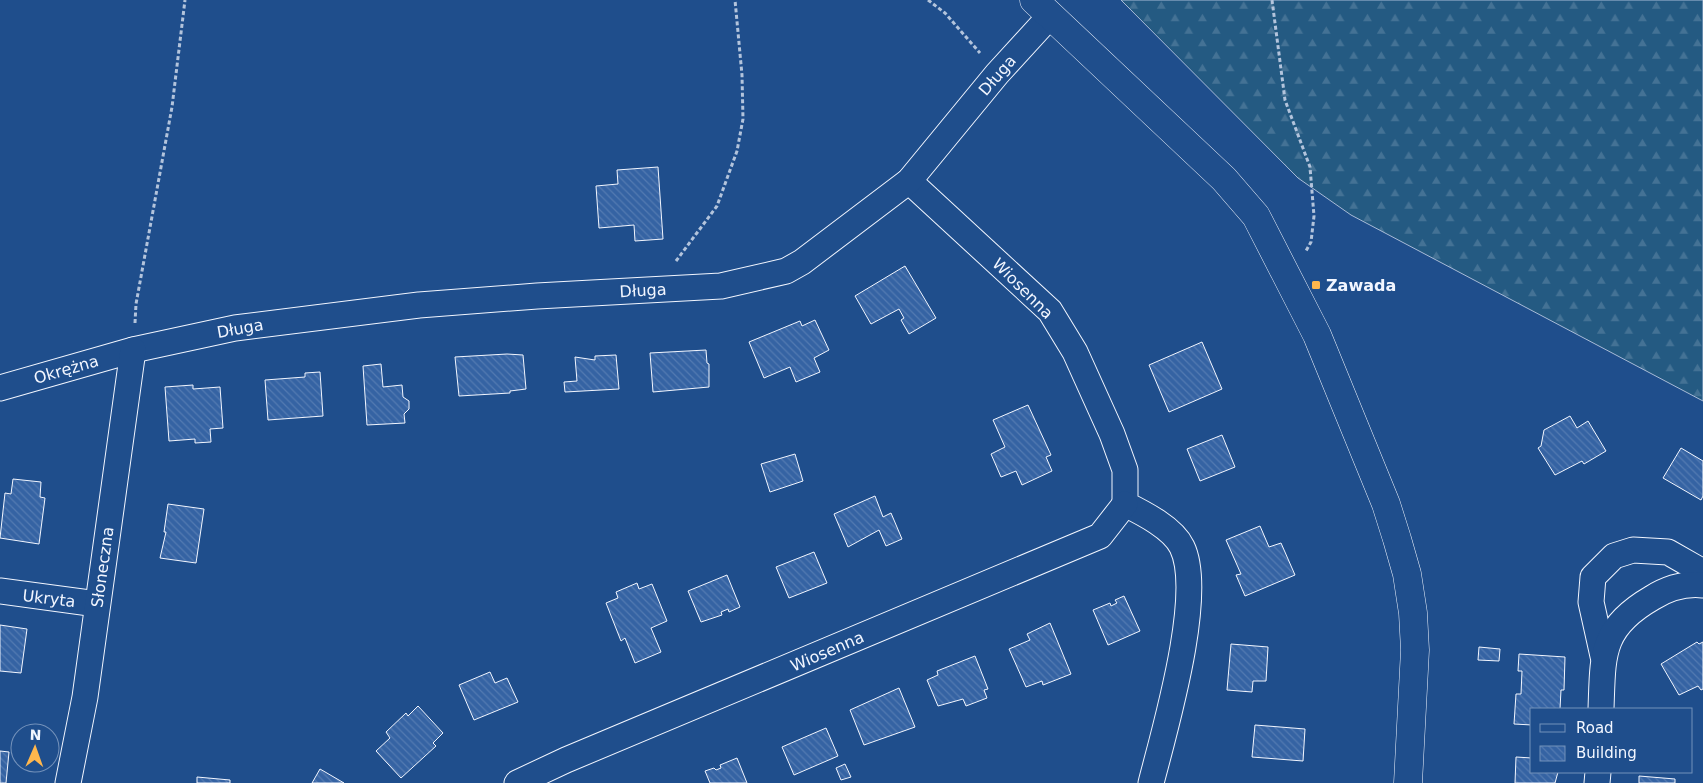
<svg xmlns="http://www.w3.org/2000/svg" width="1703" height="783" viewBox="0 0 1703 783" font-family="'DejaVu Sans',sans-serif">
<style>
.forest{fill:url(#forest-firs);stroke:#a8bbd7}
.building{fill:url(#building-back-hatch);stroke:#f2f6ff}
.lines{fill:none;stroke-linecap:round;stroke-linejoin:round}
.minor-casing{stroke:#f2f6ff;stroke-width:27}
.tertiary-casing{stroke:#f2f6ff;stroke-width:29}
.path{stroke:#b3c4dc;stroke-width:3;stroke-dasharray:4 2.5;stroke-linecap:butt}
.minor{stroke:#1f4e8c;stroke-width:25}
.tertiary{stroke:#1f4e8c;stroke-width:28}
.poi-dot{fill:#ffb74d;stroke:#1f4e8c;stroke-width:2}
.labels{text-anchor:middle;stroke-width:4;stroke-linejoin:round;paint-order:stroke}
.street-label{font-size:16px;fill:#f2f6ff;stroke:#1f4e8c}
.poi-label{font-size:16px;font-weight:bold;fill:#f2f6ff;stroke:#1f4e8c;text-anchor:start}
</style>
<defs>
<pattern id="forest-firs" width="22" height="20" patternUnits="userSpaceOnUse" patternTransform="scale(1.25)"><rect width="22" height="20" fill="#245a82"/><path d="M5 1l3.5 6h-7zM16 11l3.5 6h-7z" fill="#447295"/></pattern>
<pattern id="building-back-hatch" width="6" height="6" patternUnits="userSpaceOnUse" patternTransform="scale(1.25)"><rect width="6" height="6" fill="#3563a3"/><path d="M-1 5l2 2M0 0l6 6M5-1l2 2" fill="none" stroke="#537ab1"/></pattern>
</defs>
<rect width="100%" height="100%" fill="#1f4e8c"/>
<path class="forest" d="M1121,0H1703V401L1351,215L1298,178Z"/>
<g class="building">
<path d="M658,167L663,239L635,241L634,225L599,228L596,186L618,184L617,170Z"/>
<path d="M905,266L936,318L909,334L901,320L904,318L899,309L871,324L855,296Z"/>
<path d="M815,320L829,350L814,358L820,372L796,382L790,367L764,378L749,342L800,321L802,326Z"/>
<path d="M1202,342L1222,389L1169,412L1149,365Z"/>
<path d="M706,350L707,363L709,364V387L653,392L650,353Z"/>
<path d="M507,354L523,355L526,389L510,391V393L459,396L455,357Z"/>
<path d="M616,355L619,389L565,392L564,382L577,381L575,357L595,360V356Z"/>
<path d="M381,364L383,387L402,385L403,397L409,401V409L404,414L405,423L367,425L363,366Z"/>
<path d="M320,372L323,416L268,420L265,380L305,377V373Z"/>
<path d="M193,385V389L220,387L223,428L210,429L211,442L195,443V439L169,441L165,387Z"/>
<path d="M1028,405L1051,455L1046,457L1052,471L1022,485L1016,471L1001,477L991,454L1005,447L993,420Z"/>
<path d="M1570,416L1577,428L1588,421L1606,451L1584,464L1582,461L1555,475L1538,448L1541,446L1544,430Z"/>
<path d="M1222,435L1235,467L1200,481L1187,449Z"/>
<path d="M1681,448L1703,461V496L1701,500L1663,478Z"/>
<path d="M795,454L803,481L770,492L761,464Z"/>
<path d="M13,479L41,482L40,497L45,498L39,544L0,538L5,493L11,494Z"/>
<path d="M875,496L883,517L891,513L902,539L886,546L879,530L848,547L834,514Z"/>
<path d="M168,504L204,509L196,563L160,558L166,532H164Z"/>
<path d="M1260,526L1269,547L1281,543L1295,575L1245,596L1236,575L1241,574L1226,540Z"/>
<path d="M814,552L827,583L789,598L776,567Z"/>
<path d="M727,575L740,607L729,612L728,609L721,612L722,615L701,622L688,591Z"/>
<path d="M637,583L639,589L652,584L667,621L651,628L661,652L635,663L625,638L621,641L606,603L618,598L616,592Z"/>
<path d="M1124,596L1140,631L1108,645L1093,610L1110,603L1111,606L1117,603L1115,600Z"/>
<path d="M1050,623L1071,674L1043,685L1042,681L1026,687L1009,649L1030,640L1027,634Z"/>
<path d="M0,625L27,629L21,673L0,671Z"/>
<path d="M1697,642L1699,644L1703,642V689L1701,690L1698,686L1679,695L1661,664Z"/>
<path d="M1231,644L1268,647L1266,681H1253L1252,692L1227,690Z"/>
<path d="M1479,647L1500,649L1499,661L1478,660Z"/>
<path d="M1519,654L1565,657L1564,690H1561L1560,709H1562H1532V725L1514,724L1516,694H1521L1522,671H1518Z"/>
<path d="M975,656L988,689L984,690L987,698L966,706L963,699L938,706L927,680L938,675L937,671Z"/>
<path d="M490,672L495,683L507,678L518,702L474,720L459,685Z"/>
<path d="M899,688L915,727L864,745L850,710Z"/>
<path d="M418,706L443,733L433,743L436,746L401,778L376,751L390,738L386,732L406,713L408,716Z"/>
<path d="M1255,725L1305,729L1303,761L1252,757Z"/>
<path d="M826,728L838,756L794,775L782,747Z"/>
<path d="M0,751L9,752L6,783H0Z"/>
<path d="M1516,757L1532,758V772H1558L1555,783H1515Z"/>
<path d="M737,758L747,783H710L705,771L714,768L716,770L721,768L720,765Z"/>
<path d="M845,764L851,777L841,780L836,768Z"/>
<path d="M320,769L344,783H312Z"/>
<path d="M1639,776L1675,779V783H1639Z"/>
<path d="M197,777L230,780V783H197Z"/>
</g>
<g class="lines">
<g class="minor-casing">
<g id="minor">
<path d="M909,181L1050,311L1075,352L1112,434L1125,470V504C1143,513 1173,528 1182,547C1205,594 1164,732 1151,783"/>
<path d="M0,388L133,350L235,328L419,305L537,296L721,286L786,271L802,262L909,181L997,74L1050,16"/>
<path d="M0,591L97,604"/>
<path d="M1603,656L1591,602L1593,577L1614,556L1633,550L1668,552L1703,572"/>
<path d="M1601,709C1603,655 1600,628 1652,598C1668,588 1684,583 1703,585"/>
<path d="M68,783L85,697L133,350"/>
<path d="M517,783L566,760L1100,536L1125,504"/>
<path d="M1597,783L1598,772"/>
</g>
</g>
<g class="tertiary-casing">
<path id="tertiary" d="M1034,0L1224,179L1256,216L1317,335L1386,504L1397,539L1407,574L1413,613L1415,650L1408,783"/>
</g>
<g class="path">
<path d="M928,0L945,13L980,53"/>
<path d="M1272,0L1285,100L1310,167L1314,216L1311,242L1306,251"/>
<path d="M676,261L717,206L737,151L743,119L742,75L735,0"/>
<path d="M135,323L136,304L172,107L185,0"/>
</g>
<use href="#minor" class="minor"/>
<use href="#tertiary" class="tertiary"/>
</g>
<rect class="poi-dot" x="1311" y="280" width="10" height="10" rx="2.5"/>
<g class="labels">
<g class="street-label">
<text transform="translate(997 75) rotate(-49)" y="6">Długa</text>
<text transform="translate(1023 288) rotate(45)" y="6">Wiosenna</text>
<text transform="translate(643 290) rotate(-3)" y="6">Długa</text>
<text transform="translate(240 328) rotate(-10)" y="6">Długa</text>
<text transform="translate(66 369) rotate(-16)" y="6">Okrężna</text>
<text transform="translate(102 567) rotate(-82)" y="6">Słoneczna</text>
<text transform="translate(49 598) rotate(7)" y="6">Ukryta</text>
<text transform="translate(827 651) rotate(-23)" y="6">Wiosenna</text>
</g>
<g class="poi-label">
<text x="1326" y="291">Zawada</text>
</g>
</g>
<rect x="1530" y="708" width="162" height="65" fill="#1f4e8c" stroke="#7391ba"/>
<rect x="1540" y="724" width="25" height="8" fill="#1f4e8c" stroke="#7391ba"/>
<text x="1576" y="733" font-size="15" fill="#f2f6ff">Road</text>
<rect x="1540" y="746" width="25" height="15" fill="url(#building-back-hatch)" stroke="#7391ba"/>
<text x="1576" y="758" font-size="15" fill="#f2f6ff">Building</text>
<g transform="translate(35 748) rotate(2)"><circle r="24" fill="#1f4e8c" stroke="#7391ba"/>
<path d="M0-4L9 19L0 12L-9 19Z" fill="#ffb74d"/>
<text y="-8" font-size="14" font-weight="bold" text-anchor="middle" fill="#f2f6ff">N</text>
</g>
</svg>
